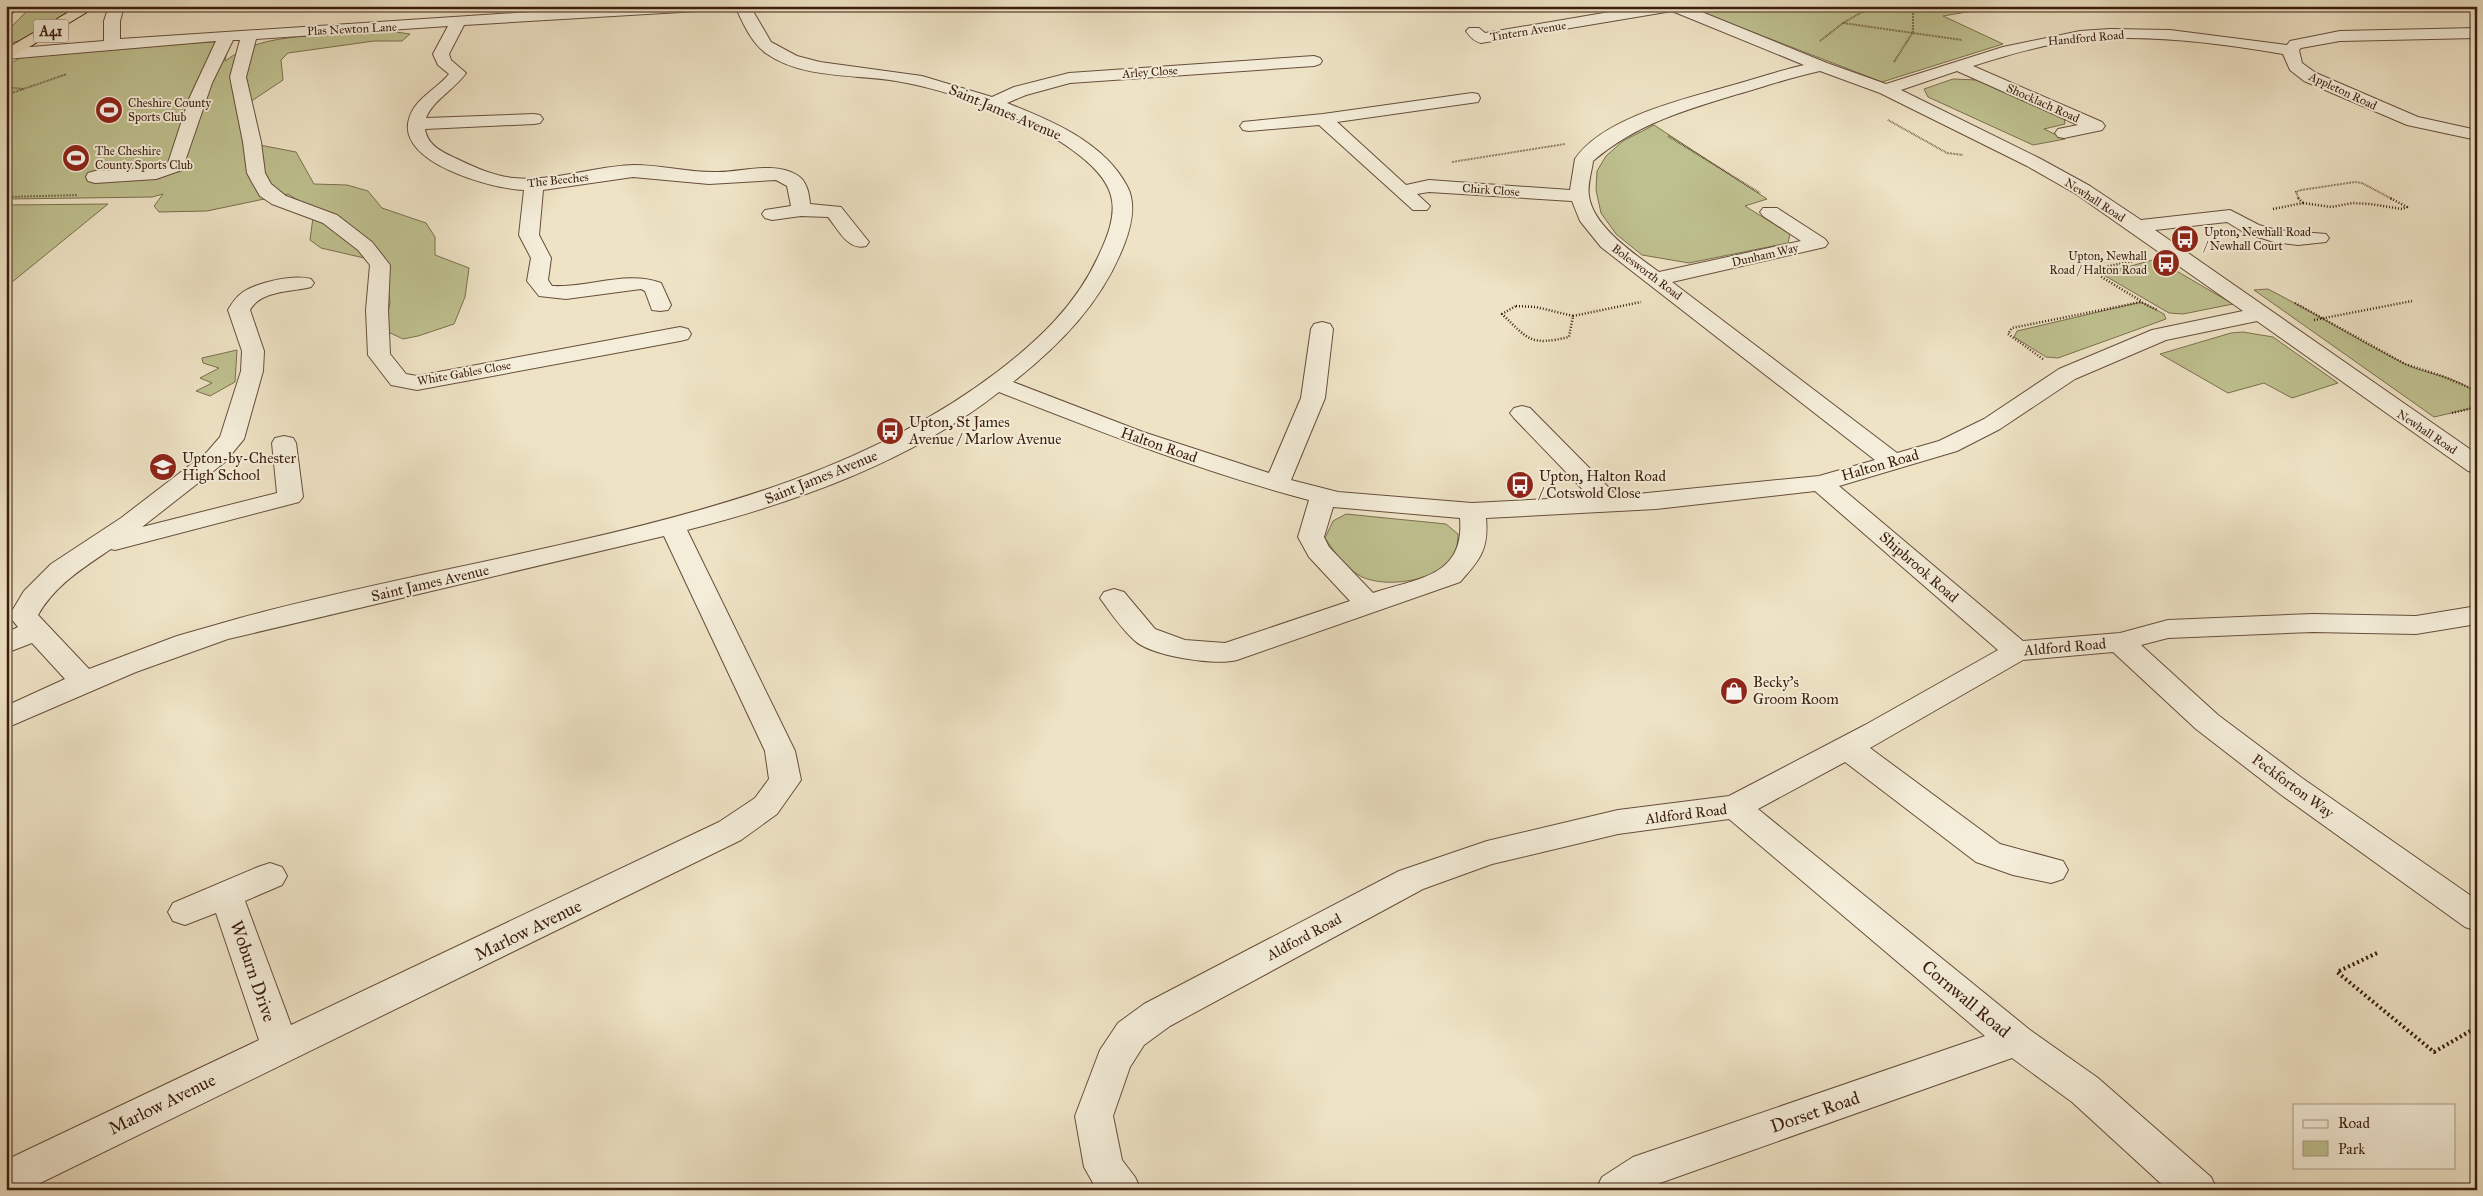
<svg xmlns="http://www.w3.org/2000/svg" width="2483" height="1196" viewBox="0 0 2483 1196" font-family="'IM FELL Great Primer',serif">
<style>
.green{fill:#bfc190;stroke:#7c6f4f}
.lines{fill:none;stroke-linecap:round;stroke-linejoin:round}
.minor-casing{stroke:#674e3c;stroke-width:2}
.highway-casing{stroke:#3a1d0e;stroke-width:2}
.path-far2{stroke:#3a1d0e;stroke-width:2;stroke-dasharray:0.5 1;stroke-linecap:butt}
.path-far1{stroke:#3a1d0e;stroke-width:2.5;stroke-dasharray:1 2;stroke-linecap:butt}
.path{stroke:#3a1d0e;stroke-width:4;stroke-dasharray:2 3;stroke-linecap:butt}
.minor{fill:#f4edd9;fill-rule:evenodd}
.highway{fill:#eee3c5;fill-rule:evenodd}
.labels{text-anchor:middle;stroke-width:4;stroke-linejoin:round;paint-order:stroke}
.far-street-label{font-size:12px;fill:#3a1d0e;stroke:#f4edd9}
.far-poi-label{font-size:12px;fill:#3a1d0e;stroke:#f4edd9;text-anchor:start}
.shield{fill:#f4edd9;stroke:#725b4b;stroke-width:1}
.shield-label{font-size:14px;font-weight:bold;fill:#3a1d0e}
.street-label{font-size:15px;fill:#3a1d0e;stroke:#f4edd9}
.poi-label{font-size:15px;fill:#3a1d0e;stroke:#f4edd9;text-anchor:start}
.near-street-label{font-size:18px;fill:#3a1d0e;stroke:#f4edd9}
</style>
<rect width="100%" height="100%" fill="#eee3c5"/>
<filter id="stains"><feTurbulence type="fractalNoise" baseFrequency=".004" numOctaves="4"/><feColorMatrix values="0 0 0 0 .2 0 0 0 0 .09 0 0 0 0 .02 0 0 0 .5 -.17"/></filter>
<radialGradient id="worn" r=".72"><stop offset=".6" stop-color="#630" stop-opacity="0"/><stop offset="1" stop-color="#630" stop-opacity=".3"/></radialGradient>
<g class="green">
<path d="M32,6H78L23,40L6,44V32Z"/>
<path d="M1734,6H2002L1943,16L2003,44L1882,82L1698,11Z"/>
<path d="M396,32L410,34L402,41H374L288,53L281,60L283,80L241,108L249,143L296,152L314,184L347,185L368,191L382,208L426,223L435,237V255L469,268L465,297L454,324L418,336L403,339L384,330L390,303L386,263L321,248L310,240L314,210L288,194L207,211L159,212L154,206L163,194L152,197L6,199V66L20,58L143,46L229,41L225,61C231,57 238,52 245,49C280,32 355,34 396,32Z"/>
<path d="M1953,79L1978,80L2064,117L2065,124L2044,129L2065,139L2033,145L1928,97L1924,89Z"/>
<path d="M1654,125L1767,199L1745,206L1790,234L1788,243L1689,263L1642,255L1616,234L1601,213L1596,190L1597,171L1606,156L1623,141Z"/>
<path d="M108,204L6,287V205Z"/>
<path d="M2156,259L2233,304L2183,314L2169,313L2102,274Z"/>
<path d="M2268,289C2314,312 2357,340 2403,363C2426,375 2456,375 2477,394V407L2434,417L2254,290Z"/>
<path d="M2141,302L2164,314L2166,319L2058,358L2046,357L2014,337L2017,331Z"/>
<path d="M2243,332L2273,337L2338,383L2292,398L2264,383L2228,393L2160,354L2231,333Z"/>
<path d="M237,350L235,382L210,396L196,391L212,383L200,378L219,368L203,363L202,358Z"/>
<path d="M1346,514L1446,524L1458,534C1458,542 1456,557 1450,563C1429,581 1387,588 1362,577C1345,568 1336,554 1325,538L1333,521Z"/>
</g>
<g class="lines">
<g class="minor-casing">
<g id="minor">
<path d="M109,6H124L120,21V39L622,6H705L698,11L464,25L449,54L451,60L466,73C455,89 433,100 426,118L534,114L540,115L543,119L540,123L534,124L425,129C427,144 440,151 453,157C472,166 492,176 514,178C554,182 594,166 634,165C662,165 690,173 718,172C742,172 774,161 797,175C807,181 809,193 810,204L841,207L869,242L866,246C848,251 838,229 828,217L801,216L772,220L765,218L762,214L765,210L791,206L787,186L776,180L709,184L633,177L543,190L539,235L551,258L548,280L552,286C588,288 627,270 661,283L671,305L668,310L660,311L652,310L645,291L641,289L566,299L539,296L527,281L531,258L519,235L524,190C493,189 396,163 409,119C414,99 437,89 449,74L438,65L433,54L448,26L256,39L246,77L261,142L265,173L271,184L286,196L337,215L372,242L390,265L388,310L390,354L406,374L417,376L680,327L688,329L691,334L688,339L680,341L417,390L391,385L368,355L366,310L370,265L358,250L323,223L272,204L260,196L253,184L247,173L243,142L230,77L240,40H233L212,83L182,170L156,179L95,183L88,181L86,177L88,173L95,171L154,168L168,163L189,99L216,41L6,59V49L104,41V21Z"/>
<path d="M735,6H750L771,42L797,56L820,62L922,76L992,97L1014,87L1069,73L1314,56L1320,58L1322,61L1320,64L1314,66L1070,83L1026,95L1007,103C1050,120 1104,142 1127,186C1137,204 1131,227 1124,245C1102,302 1061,344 1013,382L1143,432L1269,473L1301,398L1311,329L1314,324L1322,322L1330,324L1333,329L1325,398L1291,480L1338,492L1472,503L1590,497L1514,418L1510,413L1514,408L1522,406L1530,408L1617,496L1819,476L1875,460L1601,247L1580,221L1572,201L1429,192L1417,194L1430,206L1427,210H1413L1319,125L1249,131L1243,130L1240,126L1243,122L1323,114L1472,93L1478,94L1480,98L1478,102L1337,122L1406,185L1429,180L1570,190L1575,159C1603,118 1681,100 1726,87C1752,80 1778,71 1804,65L1672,11L1481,43C1474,41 1470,37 1466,31L1469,28H1479L1485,33L1645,6H1687L1827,63L1886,84L2003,47L2080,31L2110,29L2170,30L2287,45L2290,41L2340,31L2477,28V38L2340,41L2301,48L2299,50L2302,63L2316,73L2418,117L2477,130V140L2407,125L2304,81L2290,70L2283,54C2216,43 2149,34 2081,40C2044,44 2008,55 1973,66L2102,122L2105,126L2102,130L2064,138L2058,137L2055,133L2058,129L2078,125L1957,71L1901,90L2039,158L2090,186L2141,220L2230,210L2259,225L2276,230L2326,234L2329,238L2326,242L2298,245L2274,242L2245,233L2227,222L2155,230L2477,454V473L2468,471L2257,321L2166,340L2075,379L2000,429L1957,451L1839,486L2023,641L2120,633L2168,620L2313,614L2416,616L2477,606V624L2416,634L2313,632L2168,638L2141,645L2218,715L2302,778L2477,900V931L2465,927L2280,794L2196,729L2113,652L2023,660L1870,748L2000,844L2063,861L2068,870L2063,879L2051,883L2013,875L1976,862L1845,762L1758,809L2030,1030L2098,1078L2211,1177L2217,1190H2168L2072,1102L2012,1058L1660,1183L1650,1190H1596L1602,1177L1633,1157L1985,1036L1729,819L1618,834L1492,864L1423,889L1170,1026L1144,1045L1130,1067L1113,1116L1122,1160L1135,1177L1141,1190H1097L1084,1167L1075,1116L1100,1050L1118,1023L1144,1004L1399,871L1487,841L1618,810L1729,796L1865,725L1998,650L1815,491L1656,509L1486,518C1489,549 1480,560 1460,582L1237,660C1216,666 1150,656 1134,640C1121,628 1110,612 1100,598L1104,592L1114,589L1124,592L1155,629L1185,640L1225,643L1350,601L1309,557L1298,537L1309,500C1203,472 1101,432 999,392C910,462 796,502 687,530L795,751L801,780L777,814L741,840L26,1190H6V1160L259,1040L216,913L185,925L173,921L168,912L173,903L258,867L270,863L282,867L287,876L282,885L245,901L291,1025L719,822L755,798L769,779L765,751L664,536L228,639L136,672L6,728V706L65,679L32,643L6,653V633L18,627L9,616L24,591L51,564L121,518L207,452L220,437L241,371L242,351L228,310C232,303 236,297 243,292C259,282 293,274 311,279L314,283L311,287C292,292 261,290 250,310L264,351L263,371L244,439L225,462L142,527L277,493L272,443L275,438L284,436L293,438L296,443L303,497L299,502L115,550L111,549C83,568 55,585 38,615L89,669L177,636L240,618C351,588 465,567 577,541C726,507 874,465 997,372C1039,340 1076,305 1098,257C1120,211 1120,187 1079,155C1036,120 950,90 896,81C855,74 803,79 767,54C751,43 743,23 735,6ZM1820,71L1880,93L2027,166L2076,194L2243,311L2152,330L2059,369L1984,419L1939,441L1897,453L1672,282L1825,247L1828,243L1825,239L1777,208H1763L1760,212L1763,216L1801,241L1659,272C1636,255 1593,227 1589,196C1587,185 1592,171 1593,161C1636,124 1685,110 1738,94C1766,86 1792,77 1820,71ZM1333,507L1460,518C1465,577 1418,578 1373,593L1329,547L1324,537Z"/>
</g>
</g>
<g class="highway-casing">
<g id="highway">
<path d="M6,6H19L11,14L6,15Z"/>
<path d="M79,6H97L6,61V49Z"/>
</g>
</g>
<g class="path-far2">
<path d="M1843,23L1962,40"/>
<path d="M1820,41L1843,23L1873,6"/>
<path d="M1894,62L1913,32V6"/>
<path d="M6,87L23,89"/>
<path d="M6,95L67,74"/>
<path d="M1888,120L1947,153L1963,155"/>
<path d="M1668,136L1760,193"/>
<path d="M1452,162L1565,144"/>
<path d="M6,197L78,195"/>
<path d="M2299,199L2296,192L2301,190L2355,182L2362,183L2392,199"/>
</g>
<g class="path-far1">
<path d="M2298,198L2303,203"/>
<path d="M2303,203L2331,207L2353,203L2370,204L2402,209L2407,207L2390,198"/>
<path d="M2273,209L2303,203"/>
<path d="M2138,260L2095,269L2100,276L2141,301"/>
<path d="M2295,303L2405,364L2442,376L2470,388L2477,394"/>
<path d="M1516,306L1536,307L1573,316L1569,337C1530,346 1529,340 1502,314Z"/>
<path d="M1573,316L1641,302"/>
<path d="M2314,320L2412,301"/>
<path d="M2043,359L2008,334L2012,328L2141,302L2157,310"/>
<path d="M2452,413L2477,407"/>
</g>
<path class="path" d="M2377,953L2337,972L2434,1052L2477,1027"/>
<use href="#minor" class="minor"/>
<use href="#highway" class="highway"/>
</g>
<defs>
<g id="stadium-disc" transform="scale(1.4375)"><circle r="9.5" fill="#8f2418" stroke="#f4edd9"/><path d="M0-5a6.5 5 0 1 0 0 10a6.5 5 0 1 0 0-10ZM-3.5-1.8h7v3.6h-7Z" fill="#fff"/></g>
<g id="bus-disc" transform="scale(1.4375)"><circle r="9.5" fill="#8f2418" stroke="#f4edd9"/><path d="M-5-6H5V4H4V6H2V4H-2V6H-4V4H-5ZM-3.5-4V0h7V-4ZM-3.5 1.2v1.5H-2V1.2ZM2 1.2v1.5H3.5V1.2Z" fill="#fff"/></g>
<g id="school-disc" transform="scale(1.4375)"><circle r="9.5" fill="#8f2418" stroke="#f4edd9"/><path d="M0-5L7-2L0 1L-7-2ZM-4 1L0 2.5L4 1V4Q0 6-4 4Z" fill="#fff"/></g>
<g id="shop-disc" transform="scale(1.4375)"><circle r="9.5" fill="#8f2418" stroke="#f4edd9"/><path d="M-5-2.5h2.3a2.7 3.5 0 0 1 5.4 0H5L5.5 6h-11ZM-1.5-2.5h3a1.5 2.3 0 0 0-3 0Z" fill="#fff"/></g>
</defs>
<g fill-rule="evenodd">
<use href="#stadium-disc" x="109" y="110"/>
<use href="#stadium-disc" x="76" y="158"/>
<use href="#bus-disc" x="2185" y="239"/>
<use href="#bus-disc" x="2166" y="263"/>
<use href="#bus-disc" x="890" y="431"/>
<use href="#school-disc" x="163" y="467"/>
<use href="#bus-disc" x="1520" y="485"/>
<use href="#shop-disc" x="1734" y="691"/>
</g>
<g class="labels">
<g class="far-street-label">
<text transform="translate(352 29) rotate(-3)" y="4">Plas Newton Lane</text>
<text transform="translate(1528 31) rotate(-9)" y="4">Tintern Avenue</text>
<text transform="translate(2086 38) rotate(-5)" y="4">Handford Road</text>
<text transform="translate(1150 72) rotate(-4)" y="4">Arley Close</text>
<text transform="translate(2343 91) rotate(25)" y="4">Appleton Road</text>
<text transform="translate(2043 103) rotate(24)" y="4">Shocklach Road</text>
<text transform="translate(558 180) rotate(-6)" y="4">The Beeches</text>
<text transform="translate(1491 190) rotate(4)" y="4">Chirk Close</text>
<text transform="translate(2095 200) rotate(33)" y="4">Newhall Road</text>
<text transform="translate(1765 255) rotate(-13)" y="4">Dunham Way</text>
<text transform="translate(1647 272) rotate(37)" y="4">Bolesworth Road</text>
<text transform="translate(464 373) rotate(-10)" y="4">White Gables Close</text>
<text transform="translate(2427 432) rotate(34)" y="4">Newhall Road</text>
</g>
<g class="far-poi-label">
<text x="128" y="107">Cheshire County<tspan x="128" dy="14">Sports Club</tspan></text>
<text x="95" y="155">The Cheshire<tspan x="95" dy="14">County Sports Club</tspan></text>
<text x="2204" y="236">Upton, Newhall Road<tspan x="2204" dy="14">/ Newhall Court</tspan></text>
<text x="2147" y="260" text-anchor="end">Upton, Newhall<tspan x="2147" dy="14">Road / Halton Road</tspan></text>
</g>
<rect class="shield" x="33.5" y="19.5" width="35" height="23" rx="4"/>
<g class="shield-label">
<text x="51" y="36">A41</text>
</g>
<g class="street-label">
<text transform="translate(1005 112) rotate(23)" y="5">Saint James Avenue</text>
<text transform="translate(1159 445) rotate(19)" y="5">Halton Road</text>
<text transform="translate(1880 465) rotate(-16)" y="5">Halton Road</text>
<text transform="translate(821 477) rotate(-22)" y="5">Saint James Avenue</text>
<text transform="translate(1919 567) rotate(41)" y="5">Shipbrook Road</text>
<text transform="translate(430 583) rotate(-13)" y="5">Saint James Avenue</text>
<text transform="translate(2065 647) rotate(-5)" y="5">Aldford Road</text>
<text transform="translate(2293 786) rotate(36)" y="5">Peckforton Way</text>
<text transform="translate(1686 814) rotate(-7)" y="5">Aldford Road</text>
<text transform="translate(1304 937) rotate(-28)" y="5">Aldford Road</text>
</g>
<g class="poi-label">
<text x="909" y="427">Upton, St James<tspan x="909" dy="17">Avenue / Marlow Avenue</tspan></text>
<text x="182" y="463">Upton-by-Chester<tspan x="182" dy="17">High School</tspan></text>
<text x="1539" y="481">Upton, Halton Road<tspan x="1539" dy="17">/ Cotswold Close</tspan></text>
<text x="1753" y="687">Becky’s<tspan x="1753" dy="17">Groom Room</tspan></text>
</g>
<g class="near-street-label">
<text transform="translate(528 930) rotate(-26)" y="6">Marlow Avenue</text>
<text transform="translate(253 971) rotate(71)" y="6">Woburn Drive</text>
<text transform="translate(1966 999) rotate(40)" y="6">Cornwall Road</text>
<text transform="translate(162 1104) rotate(-26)" y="6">Marlow Avenue</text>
<text transform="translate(1815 1112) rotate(-19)" y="6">Dorset Road</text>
</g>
</g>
<rect width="2483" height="1196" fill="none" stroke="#eee3c5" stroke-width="25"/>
<rect x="8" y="8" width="2468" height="1181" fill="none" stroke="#3a1d0e" stroke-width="2.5"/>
<rect x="12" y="12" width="2458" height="1171" fill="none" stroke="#3a1d0e"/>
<rect x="2293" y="1104" width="162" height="65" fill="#f4edd9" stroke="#aa9a88"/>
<rect x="2303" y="1120" width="25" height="8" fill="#f4edd9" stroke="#aa9a88"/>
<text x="2338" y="1128" font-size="15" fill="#3a1d0e">Road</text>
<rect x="2303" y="1141" width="25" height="15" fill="#bfc190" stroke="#aa9a88"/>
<text x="2338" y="1154" font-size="15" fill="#3a1d0e">Park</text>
<rect width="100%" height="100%" filter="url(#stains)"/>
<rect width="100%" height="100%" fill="url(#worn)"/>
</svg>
